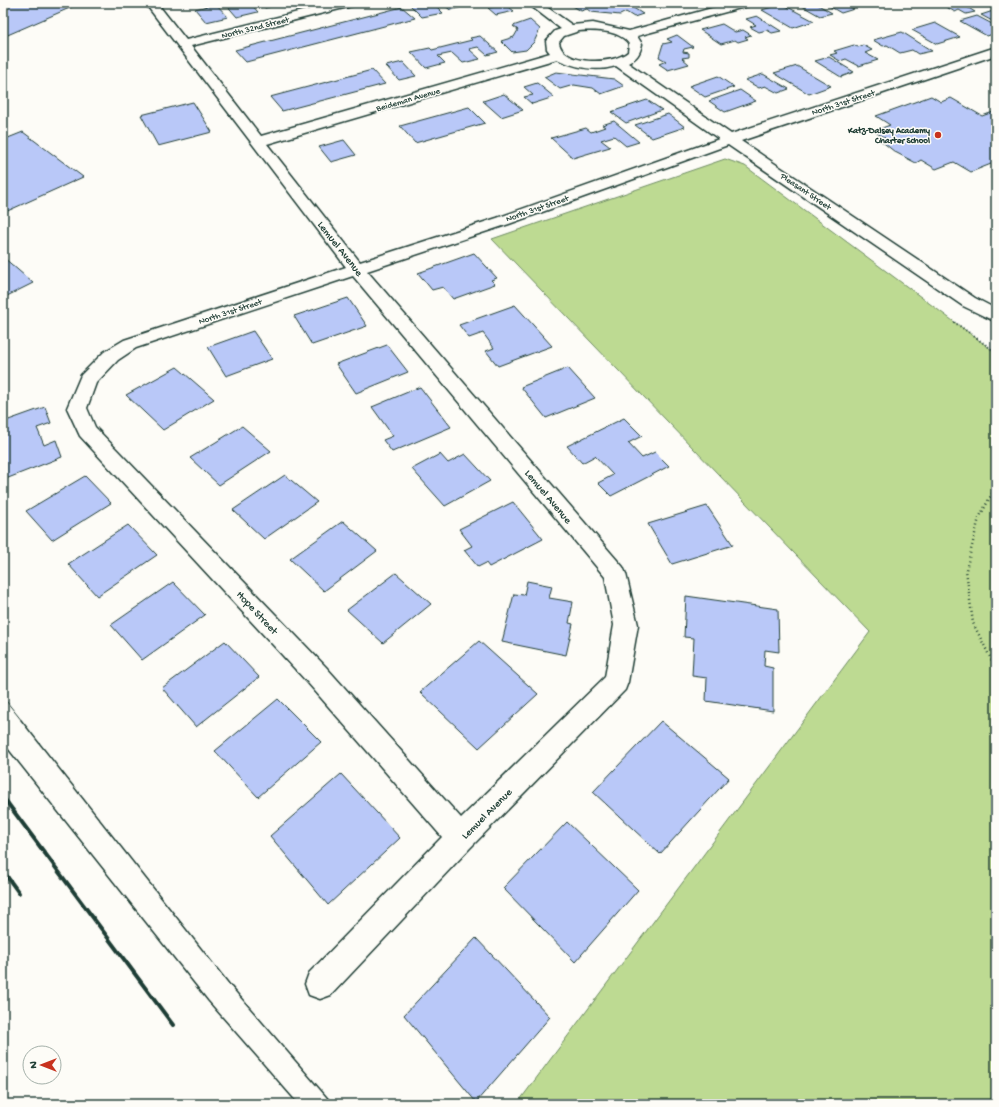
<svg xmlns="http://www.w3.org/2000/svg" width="999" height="1107" viewBox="0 0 999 1107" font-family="'Gochi Hand',sans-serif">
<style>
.green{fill:#bdda92;stroke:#6e8c63}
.building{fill:#b9c8f8;stroke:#1f3d34}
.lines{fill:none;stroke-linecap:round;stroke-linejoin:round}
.street-casing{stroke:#1f3d34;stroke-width:3}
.path-far1{stroke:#1f3d34;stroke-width:2;stroke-dasharray:1 2.5;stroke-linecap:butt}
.path{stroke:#1f3d34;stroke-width:2.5;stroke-dasharray:1 3;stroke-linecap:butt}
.street{fill:#fdfcf7;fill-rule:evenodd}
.tram-far1{stroke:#1f3d34;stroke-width:1}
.tram{stroke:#1f3d34;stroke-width:1.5}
.rail{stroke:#1f3d34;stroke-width:4}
.poi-dot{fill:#c8321e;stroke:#fdfcf7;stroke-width:1.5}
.labels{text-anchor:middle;stroke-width:3;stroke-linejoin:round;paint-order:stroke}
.far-street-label{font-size:9px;fill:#1f3d34;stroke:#fdfcf7}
.far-poi-label{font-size:9px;font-weight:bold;fill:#1f3d34;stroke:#fdfcf7;text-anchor:end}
.street-label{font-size:11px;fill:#1f3d34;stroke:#fdfcf7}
</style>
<rect width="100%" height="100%" fill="#fdfcf7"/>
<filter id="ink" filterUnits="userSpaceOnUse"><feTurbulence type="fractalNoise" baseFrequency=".025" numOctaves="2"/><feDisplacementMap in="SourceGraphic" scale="8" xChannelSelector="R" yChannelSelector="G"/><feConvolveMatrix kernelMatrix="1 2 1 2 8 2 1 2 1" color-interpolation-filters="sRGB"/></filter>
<g filter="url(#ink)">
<path class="green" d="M725,159L745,166L996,353V1104H517L870,632L492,239Z"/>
<g class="building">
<path d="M3,3H81L3,37Z"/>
<path d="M225,3H250L258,12L237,17Z"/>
<path d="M260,3H285L265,8Z"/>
<path d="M408,3H433L443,13L422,17Z"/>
<path d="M442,3H468L471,5L450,10Z"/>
<path d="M582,3H598L616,6L627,4L643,14L634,17L626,12L620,15L591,12L587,9L581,11L573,6Z"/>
<path d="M656,3H681L664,8Z"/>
<path d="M797,3H815L832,13L820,16Z"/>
<path d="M824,3H843L854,9L841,13Z"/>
<path d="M951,3H977L979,4L967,7L975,12L966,14L959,10L955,12L943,5Z"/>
<path d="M216,4L228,17L206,22L195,9Z"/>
<path d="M505,4L514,11L496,15L488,8Z"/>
<path d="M782,4L814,21L793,28L762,10Z"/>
<path d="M402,7L415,18L246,62L235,50Z"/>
<path d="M996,10V23L981,15Z"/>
<path d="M757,16L781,31L772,33L767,30L759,32L750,27L756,25L746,19Z"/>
<path d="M977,16L996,26V33L987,36L960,21Z"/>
<path d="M530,20L540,29L534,42L526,50L512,52L501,41L514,37L518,30L513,26Z"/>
<path d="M935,23L960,37L937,44L912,30Z"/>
<path d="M722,24L735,32L743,30L751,35L745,37L748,39L738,42L735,40L721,44L700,30Z"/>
<path d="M902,32L932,51L918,54L912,50L900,53L887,45L883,46L873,40Z"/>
<path d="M677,35L693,47L684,49L683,52L689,53V57L682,58L689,64L668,70L659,64L666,61L659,57L663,44L672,42L667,39Z"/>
<path d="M480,36L498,52L487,55L478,47L469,49L480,59L463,63L452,53L438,56L445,63L426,68L411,52L430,48L432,50L472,40L470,38Z"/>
<path d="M854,45L858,47L863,45L872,50L865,53L878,60L859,66L846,59L840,61L830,55L837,53L834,51Z"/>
<path d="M829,57L854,72L841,77L815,61Z"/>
<path d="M403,62L416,76L399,80L386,66Z"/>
<path d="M797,66L831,86L809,94L774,73Z"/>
<path d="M372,70L385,84L282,111L270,97Z"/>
<path d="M556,72L614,79L624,86L601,94L593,88L574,85L560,89L544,77Z"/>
<path d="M763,74L789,89L778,93L765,86L759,88L745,80Z"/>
<path d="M718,76L734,87L705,97L689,86Z"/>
<path d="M537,83L554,97L532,104L524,97L533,95L524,87Z"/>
<path d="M740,90L756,101L725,112L709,101Z"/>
<path d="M504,94L523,110L501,117L483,101Z"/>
<path d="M931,96L941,102L951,98L982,116L996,111V162L971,172L954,162L936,169L921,160L916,163L895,152L880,140L885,138L874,131L890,125L876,116Z"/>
<path d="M647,100L662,110L626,123L611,112Z"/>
<path d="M193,102L212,132L158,146L141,115Z"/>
<path d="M469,107L485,123L415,143L400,126Z"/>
<path d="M668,114L685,127L652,138L635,125Z"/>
<path d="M614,121L639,142L626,146L614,136L601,140L610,147L573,158L551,138L586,128L591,132L605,127L602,125Z"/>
<path d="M23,132L83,177L3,213V140Z"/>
<path d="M344,140L356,155L331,162L319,147Z"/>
<path d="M474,253L497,278L491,280L495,284L453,299L443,287L432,290L418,273Z"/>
<path d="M3,257L33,283L3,298Z"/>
<path d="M348,298L367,326L312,345L294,316Z"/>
<path d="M515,305L552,346L498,366L486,351L494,348L483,333L469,338L459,325Z"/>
<path d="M253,331L272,359L226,376L208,347Z"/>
<path d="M387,345L408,372L356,393L336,364Z"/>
<path d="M177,367L214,399L163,430L126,395Z"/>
<path d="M568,368L595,398L546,418L521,387Z"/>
<path d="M420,387L451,427L392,452L383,440L393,436L372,407Z"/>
<path d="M45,407L51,423L37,428L44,445L56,440L62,457L3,480V422Z"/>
<path d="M624,418L642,436L628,443L642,458L655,452L669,466L611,496L598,483L613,475L595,456L582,463L567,446Z"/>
<path d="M242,426L271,451L219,485L190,458Z"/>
<path d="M440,454L448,463L465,454L490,481L445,506L412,469Z"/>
<path d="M285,475L317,502L264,539L233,510Z"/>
<path d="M85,476L111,503L52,540L26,511Z"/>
<path d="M513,502L543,539L489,567L486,563L478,567L464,550L472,546L459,529Z"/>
<path d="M707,506L733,545L672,564L648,524Z"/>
<path d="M343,521L377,551L324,591L290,559Z"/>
<path d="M128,525L157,555L97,596L68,564Z"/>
<path d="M396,573L431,604L383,643L347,610Z"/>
<path d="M527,581L552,586L549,598L573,602L569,623L573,624L566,655L502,642L514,594L524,595Z"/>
<path d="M173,582L205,615L142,660L111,625Z"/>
<path d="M686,596L778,609L779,652L765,650L764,666L773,668V711L706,701L707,678L692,676L694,638L684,637Z"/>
<path d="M225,641L259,677L196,727L162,688Z"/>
<path d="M479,641L538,694L479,748L420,692Z"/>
<path d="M278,699L321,742L258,797L215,751Z"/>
<path d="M661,721L729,778L660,854L593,792Z"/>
<path d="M341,774L400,838L328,905L270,836Z"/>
<path d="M567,822L638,890L575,962L503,888Z"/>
<path d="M476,938L550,1017L476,1102L404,1015Z"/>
</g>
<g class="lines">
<g class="street-casing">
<path id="street" d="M145,3H157L186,40L334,3H354L352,6L191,46L261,136L550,53L547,49L546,41L555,31L561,29L527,3H541L572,25L593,23L629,31L730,3H750L748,6L637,36L642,44C640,54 637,58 628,63L731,134L996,47V55L741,141L975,298L996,309V322L963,306L728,145L509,224L367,271L623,567L626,574L638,625L628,682L625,690L470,848L331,995L320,999L309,995L305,984L309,973L442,837L308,683L80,436L67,408L81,375L104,352L124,340L346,267ZM579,31C594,30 620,30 629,44L628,52C613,65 562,66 559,42L564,36ZM557,59C576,68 596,72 616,66L719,139L497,218L360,262L267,144ZM353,276L605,577L614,625L605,677L461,818L326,667L95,427L87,408L96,383L118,360L136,348Z"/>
</g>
<path class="path-far1" d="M954,322L996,352"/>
<path class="path" d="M996,486L979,518L966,570L973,623L996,669"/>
<use href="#street" class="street"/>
<path class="tram-far1" d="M3,697L22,721"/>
<g class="tram">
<path d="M21,720L231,986L333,1104"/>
<path d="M3,743L208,1001L298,1104"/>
</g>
<g class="rail">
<path d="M3,797L173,1025"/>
<path d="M3,871L19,893"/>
</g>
</g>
</g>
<circle class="poi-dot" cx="938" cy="135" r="4"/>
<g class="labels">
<g class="far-street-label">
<text transform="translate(255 27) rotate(-14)" y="3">North 32nd Street</text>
<text transform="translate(408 99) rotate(-16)" y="3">Beideman Avenue</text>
<text transform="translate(843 102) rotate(-18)" y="3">North 31st Street</text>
<text transform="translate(806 191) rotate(34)" y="3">Pleasant Street</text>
<text transform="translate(537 208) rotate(-19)" y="3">North 31st Street</text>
<text transform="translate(230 311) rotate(-18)" y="3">North 31st Street</text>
</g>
<g class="far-poi-label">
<text x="930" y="133">Katz-Dalsey Academy<tspan x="930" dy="10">Charter School</tspan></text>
</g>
<g class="street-label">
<text transform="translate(341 248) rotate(52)" y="4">Lemuel Avenue</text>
<text transform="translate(549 496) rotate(50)" y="4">Lemuel Avenue</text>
<text transform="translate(258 612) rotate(47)" y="4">Hope Street</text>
<text transform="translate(486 813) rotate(-45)" y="4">Lemuel Avenue</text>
</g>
</g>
<rect width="999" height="1107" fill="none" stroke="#fdfcf7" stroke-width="16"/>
<rect x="8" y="8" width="983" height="1091" fill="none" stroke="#1f3d34" stroke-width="1.5" filter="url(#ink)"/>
<g transform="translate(42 1065) rotate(270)"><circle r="19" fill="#fdfcf7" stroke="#a4b0a9"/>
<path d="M0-3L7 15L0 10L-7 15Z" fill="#c8321e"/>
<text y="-6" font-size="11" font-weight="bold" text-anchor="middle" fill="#1f3d34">N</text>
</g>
</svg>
